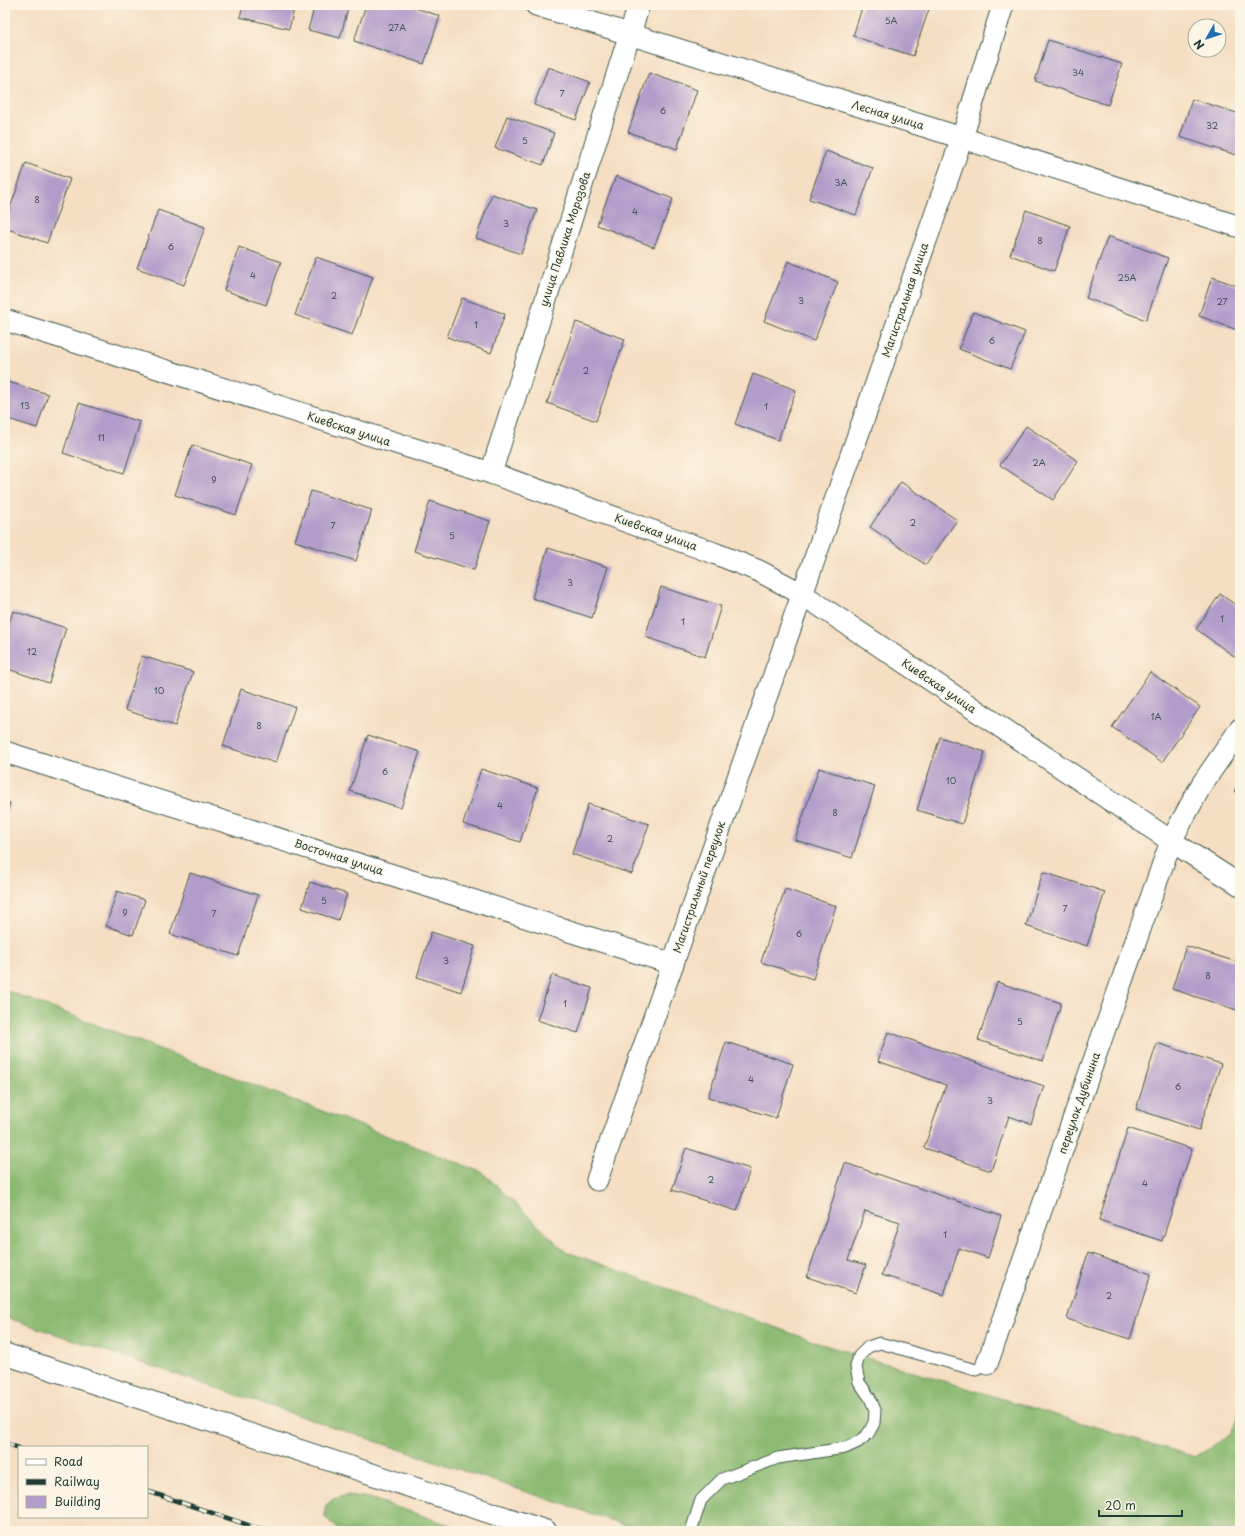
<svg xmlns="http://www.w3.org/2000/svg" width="1245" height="1536" viewBox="0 0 1245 1536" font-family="'Playpen Sans',sans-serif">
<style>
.forest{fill:#8cba72;stroke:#567c53}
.building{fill:#b29dca}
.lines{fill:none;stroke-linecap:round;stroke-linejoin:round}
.lane-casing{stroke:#3f5549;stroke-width:13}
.street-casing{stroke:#3f5549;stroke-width:23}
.lane{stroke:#fff;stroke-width:11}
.street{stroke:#fff;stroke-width:21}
.rail-casing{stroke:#1f3d34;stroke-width:4.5}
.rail{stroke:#fcf5e5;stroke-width:3;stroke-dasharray:9;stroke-linecap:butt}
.labels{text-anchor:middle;stroke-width:3;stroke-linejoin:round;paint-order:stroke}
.number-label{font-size:9px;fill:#44555a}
.street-label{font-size:11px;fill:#1f3d34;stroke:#fcf5e5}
</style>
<rect width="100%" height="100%" fill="#fcf5e5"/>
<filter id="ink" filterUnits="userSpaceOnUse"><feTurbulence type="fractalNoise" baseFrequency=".025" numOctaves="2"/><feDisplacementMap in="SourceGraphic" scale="8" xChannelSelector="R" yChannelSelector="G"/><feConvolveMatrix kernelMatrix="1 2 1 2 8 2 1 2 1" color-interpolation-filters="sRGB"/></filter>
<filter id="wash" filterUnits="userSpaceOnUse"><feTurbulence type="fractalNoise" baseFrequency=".012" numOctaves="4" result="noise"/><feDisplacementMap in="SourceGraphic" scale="16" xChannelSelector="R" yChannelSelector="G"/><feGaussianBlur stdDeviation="0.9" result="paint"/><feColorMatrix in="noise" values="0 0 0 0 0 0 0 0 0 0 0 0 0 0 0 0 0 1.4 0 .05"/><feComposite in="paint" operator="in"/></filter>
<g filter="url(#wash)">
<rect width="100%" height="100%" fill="#f5dec2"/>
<g class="forest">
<path d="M5,990L482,1172L565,1251L821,1344L1195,1457L1231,1434L1240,1409V1531H643L5,1317Z"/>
<path d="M348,1495L369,1498L468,1531H344L337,1528L325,1517V1506L333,1499Z"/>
</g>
<g id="blocks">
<g class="building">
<path d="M243,5H295L289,29L240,17Z"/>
<path d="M315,5H349L340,38L308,30Z"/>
<path d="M366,5H406L440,16L424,64L354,41Z"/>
<path d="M863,5L930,6L913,56L853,36Z"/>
<path d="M1048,40L1122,64L1108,105L1035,81Z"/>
<path d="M548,67L590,82L576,120L534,105Z"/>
<path d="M649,73L697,90L677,149L628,132Z"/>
<path d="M1192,99L1240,114V143L1236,155L1180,137Z"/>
<path d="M507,116L554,133L543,165L495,148Z"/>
<path d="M826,151L873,168L856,215L809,199Z"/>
<path d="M26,163L70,179L47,243L5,228V222Z"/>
<path d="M616,176L673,199L654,247L597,225Z"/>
<path d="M492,194L537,210L521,254L476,238Z"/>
<path d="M158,210L205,227L184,285L137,268Z"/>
<path d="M1026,210L1070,226L1054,271L1010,255Z"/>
<path d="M1108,236L1168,258L1146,320L1086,298Z"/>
<path d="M239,247L281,262L266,305L224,290Z"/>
<path d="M316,257L373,277L352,335L295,315Z"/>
<path d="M788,261L838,282L814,341L764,321Z"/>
<path d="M1212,277L1240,287V331L1199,316Z"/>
<path d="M462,298L505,314L491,353L447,337Z"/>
<path d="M973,312L1025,332L1010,369L959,349Z"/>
<path d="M576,322L625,339L596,421L547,403Z"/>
<path d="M753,374L796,390L778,440L735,424Z"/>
<path d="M5,381L48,394L37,428L5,418Z"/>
<path d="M79,403L140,422L124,473L63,453Z"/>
<path d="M1026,426L1078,461L1053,500L1000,465Z"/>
<path d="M192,445L252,465L236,515L175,495Z"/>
<path d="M901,482L957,520L926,565L870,527Z"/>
<path d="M311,491L372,510L356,561L295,541Z"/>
<path d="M430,501L490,521L474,570L414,551Z"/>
<path d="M548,548L608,567L592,618L532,598Z"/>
<path d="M661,587L721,606L705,657L645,637Z"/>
<path d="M1220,594L1240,608V651L1235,657L1196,629Z"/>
<path d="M13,611L66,628L49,683L5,668V636Z"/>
<path d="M142,656L193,672L175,726L125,710Z"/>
<path d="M1150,672L1200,707L1162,762L1112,727Z"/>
<path d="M241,689L295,707L276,763L223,746Z"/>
<path d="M368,735L420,752L401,808L350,791Z"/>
<path d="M940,737L985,752L962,824L917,810Z"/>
<path d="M819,768L875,786L852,858L795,840Z"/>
<path d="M481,769L538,788L520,842L463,824Z"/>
<path d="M1240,785V796L1234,791Z"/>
<path d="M5,801L10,803L5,819Z"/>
<path d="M588,804L649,824L632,874L572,854Z"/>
<path d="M1043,872L1105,892L1087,946L1026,926Z"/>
<path d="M190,873L258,895L238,956L170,934Z"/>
<path d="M310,882L347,894L338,920L302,908Z"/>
<path d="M785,889L836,906L813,979L761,962Z"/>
<path d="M117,891L145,900L133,935L106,926Z"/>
<path d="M431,932L475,946L461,992L417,977Z"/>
<path d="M1186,946L1240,963V1011L1172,989Z"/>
<path d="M552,975L592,988L578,1033L537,1020Z"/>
<path d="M997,982L1061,1003L1043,1061L978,1040Z"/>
<path d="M888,1032L1044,1086L1031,1124L1009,1116L991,1171L924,1148L946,1085L878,1061Z"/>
<path d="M726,1042L793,1064L776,1118L708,1097Z"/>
<path d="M1157,1043L1221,1064L1199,1130L1136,1109Z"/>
<path d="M1128,1128L1192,1149L1162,1241L1099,1220Z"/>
<path d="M686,1148L750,1169L737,1211L672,1190Z"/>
<path d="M845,1163L1001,1216L988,1258L959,1248L944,1295L882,1275L900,1222L865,1211L848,1260L866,1265L856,1293L807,1277Z"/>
<path d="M1088,1253L1151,1274L1130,1339L1067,1319Z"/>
</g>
</g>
</g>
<g filter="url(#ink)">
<use href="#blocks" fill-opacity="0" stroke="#3f5549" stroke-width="1"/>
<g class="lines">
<g class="lane-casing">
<path id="lane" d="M691,1531L701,1500L722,1479L778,1458L845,1448L858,1442L868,1434L874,1423L875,1410L870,1398L859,1382L856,1367L859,1356L868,1347L880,1343L976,1370L987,1364"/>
</g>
<g class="street-casing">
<g id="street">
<path d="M536,5L962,138L1240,227"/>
<path d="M5,320L491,473L714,553L759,571L802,594L1171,841L1240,885"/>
<path d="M491,473L639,5"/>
<path d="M5,752L673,964"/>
<path d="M597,1180L962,138L1003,5"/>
<path d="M5,1354L546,1531"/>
<path d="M987,1364L1171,841L1202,784L1240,729"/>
</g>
</g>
<use href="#lane" class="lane"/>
<use href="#street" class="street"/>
<g class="rail-casing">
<g id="rail">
<path d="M5,1443L19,1448"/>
<path d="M147,1491L266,1531"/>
</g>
</g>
<use href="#rail" class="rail"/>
</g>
</g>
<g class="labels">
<g class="number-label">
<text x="891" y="24">5А</text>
<text x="397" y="31">27А</text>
<text x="1078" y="76">34</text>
<text x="562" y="97">7</text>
<text x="663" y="114">6</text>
<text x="1212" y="129">32</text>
<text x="525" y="144">5</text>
<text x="841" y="186">3А</text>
<text x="37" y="203">8</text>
<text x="635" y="215">4</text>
<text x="506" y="227">3</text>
<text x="1040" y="244">8</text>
<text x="171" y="250">6</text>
<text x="253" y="279">4</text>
<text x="1127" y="281">25А</text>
<text x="334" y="299">2</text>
<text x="801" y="304">3</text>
<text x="1222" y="305">27</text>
<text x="476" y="328">1</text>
<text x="992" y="344">6</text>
<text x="586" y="374">2</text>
<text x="25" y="409">13</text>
<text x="766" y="410">1</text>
<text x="101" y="441">11</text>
<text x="1039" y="466">2А</text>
<text x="214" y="483">9</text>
<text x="913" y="526">2</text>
<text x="333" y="529">7</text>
<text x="452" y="539">5</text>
<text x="570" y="586">3</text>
<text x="1222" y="622">1</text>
<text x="683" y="625">1</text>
<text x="32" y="655">12</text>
<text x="159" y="694">10</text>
<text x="1156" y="720">1А</text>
<text x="259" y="729">8</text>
<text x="385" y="775">6</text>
<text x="951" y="784">10</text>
<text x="500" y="809">4</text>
<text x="835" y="816">8</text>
<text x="610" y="842">2</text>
<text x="324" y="904">5</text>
<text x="1065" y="912">7</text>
<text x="125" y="916">9</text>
<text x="214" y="917">7</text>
<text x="799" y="937">6</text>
<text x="446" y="964">3</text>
<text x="1208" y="979">8</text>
<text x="565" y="1007">1</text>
<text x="1020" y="1025">5</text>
<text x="751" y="1083">4</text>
<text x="1178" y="1090">6</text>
<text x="990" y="1104">3</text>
<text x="711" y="1183">2</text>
<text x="1145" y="1187">4</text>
<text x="945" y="1238">1</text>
<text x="1109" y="1299">2</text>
</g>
<g class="street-label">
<text transform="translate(888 115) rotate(17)" y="4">Лесная улица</text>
<text transform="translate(565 239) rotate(-72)" y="4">улица Павлика Морозова</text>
<text transform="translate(905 300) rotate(-71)" y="4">Магистральная улица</text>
<text transform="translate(349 429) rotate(18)" y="4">Киевская улица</text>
<text transform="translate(656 532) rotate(20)" y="4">Киевская улица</text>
<text transform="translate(939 686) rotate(34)" y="4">Киевская улица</text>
<text transform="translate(339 857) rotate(18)" y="4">Восточная улица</text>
<text transform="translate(699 887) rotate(-71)" y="4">Магистральный переулок</text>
<text transform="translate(1079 1103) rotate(-71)" y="4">переулок Дубинина</text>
</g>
</g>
<rect width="1245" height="1536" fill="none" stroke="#fcf5e5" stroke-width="20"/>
<rect x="18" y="1446" width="130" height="72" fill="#fcf5e5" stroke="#a4ab9e"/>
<rect x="26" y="1459" width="20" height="6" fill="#ffffff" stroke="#a4ab9e"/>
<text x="54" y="1466" font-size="12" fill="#1f3d34">Road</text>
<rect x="26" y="1479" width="20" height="6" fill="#1f3d34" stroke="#a4ab9e"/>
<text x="54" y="1486" font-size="12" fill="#1f3d34">Railway</text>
<rect x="26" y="1496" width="20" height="12" fill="#b29dca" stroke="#a4ab9e"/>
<text x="54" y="1506" font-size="12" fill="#1f3d34">Building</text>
<g transform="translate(1207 38) rotate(231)"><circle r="19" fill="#fcf5e5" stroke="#a4ab9e"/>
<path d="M0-3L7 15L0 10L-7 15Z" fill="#1f6fb2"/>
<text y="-6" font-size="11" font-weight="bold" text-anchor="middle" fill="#1f3d34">N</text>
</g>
<path d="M1099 1510v6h83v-6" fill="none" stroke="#1f3d34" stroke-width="2"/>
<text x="1105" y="1510" font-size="12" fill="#1f3d34" stroke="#fcf5e5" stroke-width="3" paint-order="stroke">20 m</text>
</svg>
